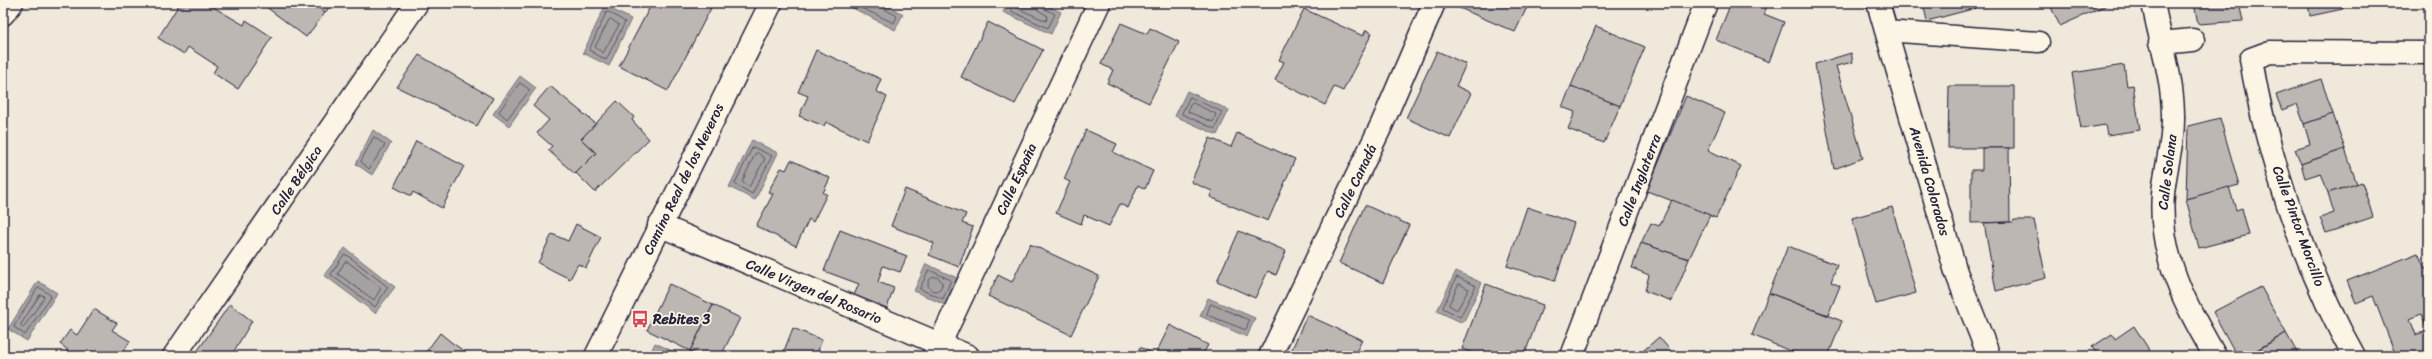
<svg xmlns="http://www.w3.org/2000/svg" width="2432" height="359" viewBox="0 0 2432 359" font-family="Sriracha,sans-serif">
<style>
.water{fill:#a6a2a2;stroke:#716f79}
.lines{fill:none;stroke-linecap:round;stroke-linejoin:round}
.shore{stroke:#575564;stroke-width:1}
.building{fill:#bcb7b3;stroke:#22223b;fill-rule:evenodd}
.lane-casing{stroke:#22223b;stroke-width:23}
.street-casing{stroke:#22223b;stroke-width:25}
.secondary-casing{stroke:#22223b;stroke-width:25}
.lane{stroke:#fcf5e5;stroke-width:20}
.street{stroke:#fcf5e5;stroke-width:22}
.secondary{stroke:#fcf5e5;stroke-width:22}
.labels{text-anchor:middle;stroke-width:3.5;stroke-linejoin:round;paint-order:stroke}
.street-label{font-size:14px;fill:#22223b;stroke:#fcf5e5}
.poi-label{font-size:14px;font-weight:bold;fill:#22223b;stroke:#fcf5e5;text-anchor:start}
</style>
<rect width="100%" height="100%" fill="#efe8db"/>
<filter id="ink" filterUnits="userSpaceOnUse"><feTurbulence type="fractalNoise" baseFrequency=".025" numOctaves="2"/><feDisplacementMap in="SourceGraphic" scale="8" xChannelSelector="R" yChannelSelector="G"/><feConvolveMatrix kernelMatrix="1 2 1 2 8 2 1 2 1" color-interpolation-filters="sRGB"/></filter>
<g filter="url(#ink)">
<g class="water">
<path d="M853,3H881L903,14L895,30L851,7Z"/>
<path d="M1008,3H1041L1061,12L1051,34L1003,12Z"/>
<path d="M605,6L631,19L609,66L583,53Z"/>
<path d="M520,76L536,88L509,126L493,114Z"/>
<path d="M1187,91L1229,110L1217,135L1175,116Z"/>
<path d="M373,130L391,143L372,175L356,164Z"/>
<path d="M752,140L778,153L755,200L729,187Z"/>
<path d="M345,248L395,287L375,313L324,275Z"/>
<path d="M926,264L957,278L945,305L914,291Z"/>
<path d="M1456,271L1482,283L1463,323L1437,311Z"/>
<path d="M38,281L57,293L27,341L8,329Z"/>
<path d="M1208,298L1255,318L1247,337L1200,316Z"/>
<path d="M655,343L683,356H649Z"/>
</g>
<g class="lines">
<g class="shore">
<path d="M856,3L857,6L894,23L897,16L883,8L881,3"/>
<path d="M1011,3V11L1048,28L1055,14L1043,8L1041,3"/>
<path d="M1016,3L1017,8L1046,21L1048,16L1038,10L1036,3"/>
<path d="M609,12L625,22L606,60L589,50L606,13Z"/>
<path d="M611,19L619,25L603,53L595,47L609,20Z"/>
<path d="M520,83L530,90L507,119L499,112Z"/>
<path d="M1190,97L1222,112L1215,129L1182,114Z"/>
<path d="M1193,103L1216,114L1213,122L1188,112L1190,105Z"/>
<path d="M374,137L385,145L369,169L361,162Z"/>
<path d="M753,147L772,156L752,194L735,184Z"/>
<path d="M758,153L765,159L749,187L742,182L755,154Z"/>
<path d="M344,255H347L388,287L375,307L331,275Z"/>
<path d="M345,262H348L381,288L374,300L338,274Z"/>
<path d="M929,270L951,280L943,299L920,289Z"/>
<circle cx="935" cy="284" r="7"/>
<path d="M1457,277L1476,286L1460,317L1443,308Z"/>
<path d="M1459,284L1469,289L1457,310L1449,305Z"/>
<path d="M38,288H41L51,296L25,335L14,327Z"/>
<path d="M40,295H43L44,298L23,328L21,325Z"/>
<path d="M1211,304L1249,320L1246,330L1207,315Z"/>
</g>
</g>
<g class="building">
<path d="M180,3H216L213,7L244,25L246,20L272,37L238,89L213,73L217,66L188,47L184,54L158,38Z"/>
<path d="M261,3H313L325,13L306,37Z"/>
<path d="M313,3H332L325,13Z"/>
<path d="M652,3H703L711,8L668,91L619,66Z"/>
<path d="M1448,3H1529L1515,32Z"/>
<path d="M1731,3H1768L1764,14L1784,22L1769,62L1716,40Z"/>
<path d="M1923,3H1974L1976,8L1927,21Z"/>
<path d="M2049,3H2111L2060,26Z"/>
<path d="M2179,3H2239L2243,21L2198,24L2194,3L2179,6Z"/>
<path d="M2308,3H2345H2342L2343,9L2310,16Z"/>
<path d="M1304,9L1363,36L1366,30L1372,33L1343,91L1334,87L1325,105L1275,80L1284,62L1279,60Z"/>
<path d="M988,22L1043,50L1015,104L961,77Z"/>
<path d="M1121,23L1147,34L1150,28L1179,42L1149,103L1107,83L1113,70L1101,64Z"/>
<path d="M1596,26L1645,47L1620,106L1571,86Z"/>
<path d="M816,50L881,79L876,91L887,97L867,141L826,122L824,126L799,116L808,96L798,92Z"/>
<path d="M1437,51L1466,64L1456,86L1471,93L1450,138L1406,118Z"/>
<path d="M1851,53L1853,62L1836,66L1863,158L1834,169L1815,64Z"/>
<path d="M419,55L493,98L477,126L397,87Z"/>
<path d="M2124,65L2127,86L2133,85L2140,130L2107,135L2105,125L2081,129L2072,73Z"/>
<path d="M2321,79L2333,114L2304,124L2297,104L2282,110L2276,95Z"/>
<path d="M550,86L596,124L581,139L596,153L575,174L548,150L552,146L537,133L549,120L533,106Z"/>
<path d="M1571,86L1620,106L1604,143L1568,129L1575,112L1562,107Z"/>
<path d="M1949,86H2014V148H1948Z"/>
<path d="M1686,96L1725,113L1708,150L1741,166L1716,218L1647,191Z"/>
<path d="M617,101L634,117L632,120L649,139L595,192L576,173L596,153L581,139Z"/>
<path d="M2333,114L2345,149L2301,164L2295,149L2310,144L2304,124Z"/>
<path d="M2220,118L2239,185L2186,199L2188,126Z"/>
<path d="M1086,130L1117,144L1113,152L1153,171L1145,189L1138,185L1128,208L1120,204L1109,226L1084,215L1081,224L1056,213L1070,182L1064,179Z"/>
<path d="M1237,133L1295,159L1268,221L1210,197L1212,191L1191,182L1210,138L1231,147Z"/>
<path d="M416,141L464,166L442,208L413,192L411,196L394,187Z"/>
<path d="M1982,148H2009L2010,222L1971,223V170H1982Z"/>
<path d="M2345,149L2357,184L2328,193L2321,173L2305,178L2301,164Z"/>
<path d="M791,160L830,178L823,193L827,194L813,222L809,219L796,246L756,226L773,194L768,192L781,168L786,170Z"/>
<path d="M2362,182L2373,217L2326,233L2320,218L2334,213L2328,193Z"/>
<path d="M2229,187L2236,210L2242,208L2249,235L2199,248L2186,199Z"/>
<path d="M905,189L966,214L962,223L973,227L959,267L929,255L934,243L891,226Z"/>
<path d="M1672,200L1710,215L1689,259L1641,243L1651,223L1659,226Z"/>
<path d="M1365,205L1409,225L1383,283L1339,263Z"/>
<path d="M1527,207L1574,223L1555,281L1507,266Z"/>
<path d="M1892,207L1916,293L1876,304L1852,218Z"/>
<path d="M2014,220H2034L2046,278L1996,291L1984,223L2013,222Z"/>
<path d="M576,224L601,237L586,268L578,264L570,279L538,263L552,234L568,241Z"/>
<path d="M840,230L907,256L900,272L883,266L878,282L894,288L887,308L854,295L859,284L824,271Z"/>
<path d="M1239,231L1286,251L1276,275L1268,271L1255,298L1217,281Z"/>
<path d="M1641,243L1689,259L1672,301L1645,291L1649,275L1632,268Z"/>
<path d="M1030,244L1099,276L1071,335L988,296L998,275L1012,282Z"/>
<path d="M1788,246L1837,265L1831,282L1840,286L1828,315L1769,293Z"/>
<path d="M2418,253L2425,269L2429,267V356H2396L2373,296L2356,303L2347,281ZM2421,314L2427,330L2416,335L2410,319Z"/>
<path d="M669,284L713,305L690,351L647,330Z"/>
<path d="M1486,284L1543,305L1524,356H1480L1462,349Z"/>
<path d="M2261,287L2286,333L2246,356H2237L2213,312Z"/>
<path d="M1769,293L1842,321L1828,356H1802L1752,335Z"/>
<path d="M230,304L252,321L231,356H194Z"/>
<path d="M713,305L740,318L721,356H701L690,351Z"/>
<path d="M94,309L117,323L112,330L130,341L121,356H64L68,350L60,344L70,330L77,335Z"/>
<path d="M1307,315L1362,340L1354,356H1289Z"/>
<path d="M1170,325L1208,345L1202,356H1136L1140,347L1155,355Z"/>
<path d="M2134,326L2153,356H2098L2092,347L2112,334L2115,339Z"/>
<path d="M793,328L822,340L816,356H782Z"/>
<path d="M440,333L451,342L471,356H423Z"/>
<path d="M2286,333L2299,356H2246L2263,347Z"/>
<path d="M1659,337L1675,356H1649L1644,350Z"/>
</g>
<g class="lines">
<g class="lane-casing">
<path id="lane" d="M1886,31L2039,42"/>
</g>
<g class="street-casing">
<g id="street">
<path d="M2153,3C2160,41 2173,78 2173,116C2174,143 2165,168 2163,194C2158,256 2186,305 2215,356"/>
<path d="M2160,43L2193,40"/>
<path d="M174,356L417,3"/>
<path d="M934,356L1099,3"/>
<path d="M1270,356L1382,124L1434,3"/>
<path d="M1572,356L1706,3"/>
<path d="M2354,356C2307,273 2266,154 2251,59L2270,52L2429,53"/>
</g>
</g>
<g class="secondary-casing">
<g id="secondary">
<path d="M1878,3L1956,272L1989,356"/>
<path d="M3,14L12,3"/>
<path d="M659,225L968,356"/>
<path d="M596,356L771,3"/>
</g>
</g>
<use href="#lane" class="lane"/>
<use href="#street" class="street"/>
<use href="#secondary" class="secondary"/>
</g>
</g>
<defs>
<g id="bus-bare" transform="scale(1.38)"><path d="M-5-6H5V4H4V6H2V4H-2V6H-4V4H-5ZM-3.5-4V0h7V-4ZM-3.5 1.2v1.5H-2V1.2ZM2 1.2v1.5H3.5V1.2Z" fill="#d1495b" stroke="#fcf5e5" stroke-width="2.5" paint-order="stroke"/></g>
</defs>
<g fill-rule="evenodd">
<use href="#bus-bare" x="640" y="319"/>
</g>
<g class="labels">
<g class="street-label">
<text transform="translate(2167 172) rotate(-83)" y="5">Calle Solana</text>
<text transform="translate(683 179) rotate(-64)" y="5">Camino Real de los Neveros</text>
<text transform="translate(1016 179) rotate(-65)" y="5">Calle España</text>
<text transform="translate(296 180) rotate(-56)" y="5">Calle Bélgica</text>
<text transform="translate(1639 180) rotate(-69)" y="5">Calle Inglaterra</text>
<text transform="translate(1355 181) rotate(-64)" y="5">Calle Canadá</text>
<text transform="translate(1930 181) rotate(74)" y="5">Avenida Colorados</text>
<text transform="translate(2299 226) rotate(70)" y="5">Calle Pintor Morcillo</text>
<text transform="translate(814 291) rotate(23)" y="5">Calle Virgen del Rosario</text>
</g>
<g class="poi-label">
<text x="653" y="324">Rebites 3</text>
</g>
</g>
<rect width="2432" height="359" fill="none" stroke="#fcf5e5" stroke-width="16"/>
<rect x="8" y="8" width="2416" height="343" fill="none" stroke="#22223b" stroke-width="1.5" filter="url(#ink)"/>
</svg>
